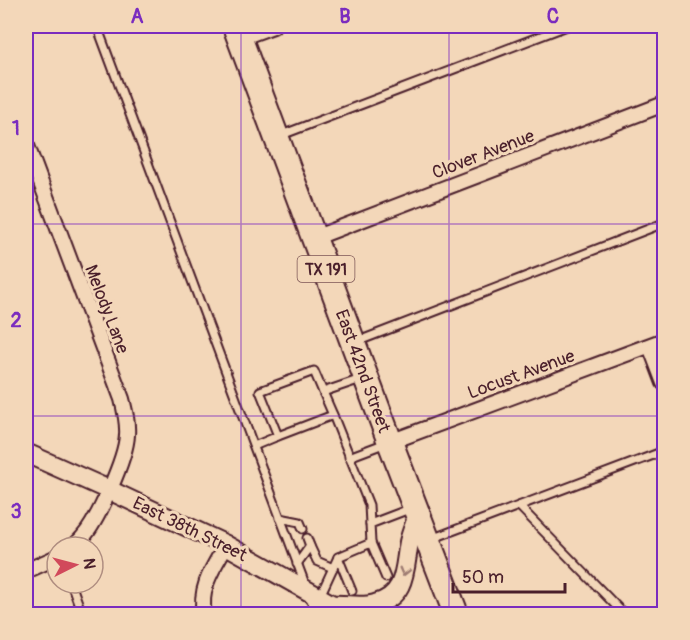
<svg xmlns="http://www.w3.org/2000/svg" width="690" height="640" viewBox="0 0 690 640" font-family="Pangolin,sans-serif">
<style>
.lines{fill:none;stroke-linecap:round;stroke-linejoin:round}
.service-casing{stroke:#4a1f2b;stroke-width:11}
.minor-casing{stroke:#4a1f2b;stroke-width:18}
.tertiary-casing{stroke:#4a1f2b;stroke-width:22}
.trunk-casing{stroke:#4a1f2b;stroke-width:28}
.service{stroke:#f3d7b9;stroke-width:7}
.minor{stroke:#f3d7b9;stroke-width:14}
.tertiary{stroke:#f3d7b9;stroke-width:18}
.trunk{stroke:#f3d7b9;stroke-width:24}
.oneway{stroke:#9e7b72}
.grid{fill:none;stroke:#7b2cbf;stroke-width:1.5;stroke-opacity:0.55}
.labels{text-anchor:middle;stroke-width:6;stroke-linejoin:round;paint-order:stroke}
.shield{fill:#f3d7b9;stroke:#7d5656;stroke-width:1.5}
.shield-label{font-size:16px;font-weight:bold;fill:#4a1f2b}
.street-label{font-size:18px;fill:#4a1f2b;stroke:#f3d7b9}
.neatline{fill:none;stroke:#7b2cbf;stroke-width:2}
.grid-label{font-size:20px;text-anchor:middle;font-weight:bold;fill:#7b2cbf}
</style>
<rect width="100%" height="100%" fill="#f3d7b9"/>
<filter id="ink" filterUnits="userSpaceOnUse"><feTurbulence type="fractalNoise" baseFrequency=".0167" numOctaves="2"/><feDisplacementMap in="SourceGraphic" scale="12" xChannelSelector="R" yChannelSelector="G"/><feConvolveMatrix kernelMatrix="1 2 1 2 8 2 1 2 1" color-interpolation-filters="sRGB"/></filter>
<g filter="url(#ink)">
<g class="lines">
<g class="service-casing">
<g id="service">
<path d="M97,26L305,584"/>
<path d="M279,136L567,26"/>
<path d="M356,342L664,223"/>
<path d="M361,379L323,392L314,371L260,391L278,436L333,415L369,505L371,543L386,578"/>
<path d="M323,392L333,415"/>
<path d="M254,446L278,436"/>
<path d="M349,457L386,443"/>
<path d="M519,506L624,614"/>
<path d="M280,518L300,522L303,529"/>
<path d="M370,524L412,508"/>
<path d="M431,539L664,451"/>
<path d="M310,546L317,561L333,568"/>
<path d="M338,557L352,591"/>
<path d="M297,564L310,546L307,538"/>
<path d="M71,583L82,614"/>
<path d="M320,596L338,557L371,543"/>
<path d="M310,597L316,614"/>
</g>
</g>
<g class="minor-casing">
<g id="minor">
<path d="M240,38L273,26"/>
<path d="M26,143L122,399C125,411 128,423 127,435C126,458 98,520 83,537C80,541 76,544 73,547"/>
<path d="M314,238L664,104"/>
<path d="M650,346L664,383"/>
<path d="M390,442L664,340"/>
<path d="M26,571L57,557"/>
<path d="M204,614C199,587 213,568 226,545"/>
</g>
</g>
<g class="tertiary-casing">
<g id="tertiary">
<path d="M26,453L109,490L226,545L349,614"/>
<path d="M332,605C346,604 362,608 375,604C407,596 404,568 409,542C411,533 415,524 418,515"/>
</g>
</g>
<g class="trunk-casing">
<path id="trunk" d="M235,26L390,442L456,614"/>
</g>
<use href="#service" class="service"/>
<use href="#minor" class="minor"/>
<use href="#tertiary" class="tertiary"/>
<use href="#trunk" class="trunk"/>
</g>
<defs><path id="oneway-chevron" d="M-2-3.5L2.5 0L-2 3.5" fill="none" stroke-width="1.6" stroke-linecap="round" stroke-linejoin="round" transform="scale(1.5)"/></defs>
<use class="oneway" href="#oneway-chevron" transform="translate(404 572) rotate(104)"/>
</g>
<path class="grid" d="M241,26V614M449,26V614M26,224H664M26,416H664"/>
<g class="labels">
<rect class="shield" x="297.5" y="256" width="57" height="26" rx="4.5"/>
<g class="shield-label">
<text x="326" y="275">TX 191</text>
</g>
<g class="street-label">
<text transform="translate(483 154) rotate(-21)" y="6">Clover Avenue</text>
<text transform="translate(107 309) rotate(69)" y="6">Melody Lane</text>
<text transform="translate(363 371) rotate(70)" y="6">East 42nd Street</text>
<text transform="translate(521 374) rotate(-20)" y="6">Locust Avenue</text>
<text transform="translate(190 529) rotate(26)" y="6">East 38th Street</text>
</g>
</g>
<rect width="690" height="640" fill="none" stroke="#f3d7b9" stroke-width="66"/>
<g transform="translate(75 565) rotate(84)"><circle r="28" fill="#f3d7b9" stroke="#af8d80" stroke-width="1.5"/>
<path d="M0-4.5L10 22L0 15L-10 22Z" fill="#d1495b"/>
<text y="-9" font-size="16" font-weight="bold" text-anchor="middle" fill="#4a1f2b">N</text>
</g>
<path d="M453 583v9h112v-9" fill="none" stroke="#4a1f2b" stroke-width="3"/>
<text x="462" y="583" font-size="18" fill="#4a1f2b" stroke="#f3d7b9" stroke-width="4.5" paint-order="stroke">50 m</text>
<rect x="33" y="33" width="624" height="574" class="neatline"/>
<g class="grid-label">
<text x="137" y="23">A</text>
<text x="345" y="23">B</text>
<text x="553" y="23">C</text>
<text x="16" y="135">1</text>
<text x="16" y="327">2</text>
<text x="16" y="518">3</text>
</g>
</svg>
